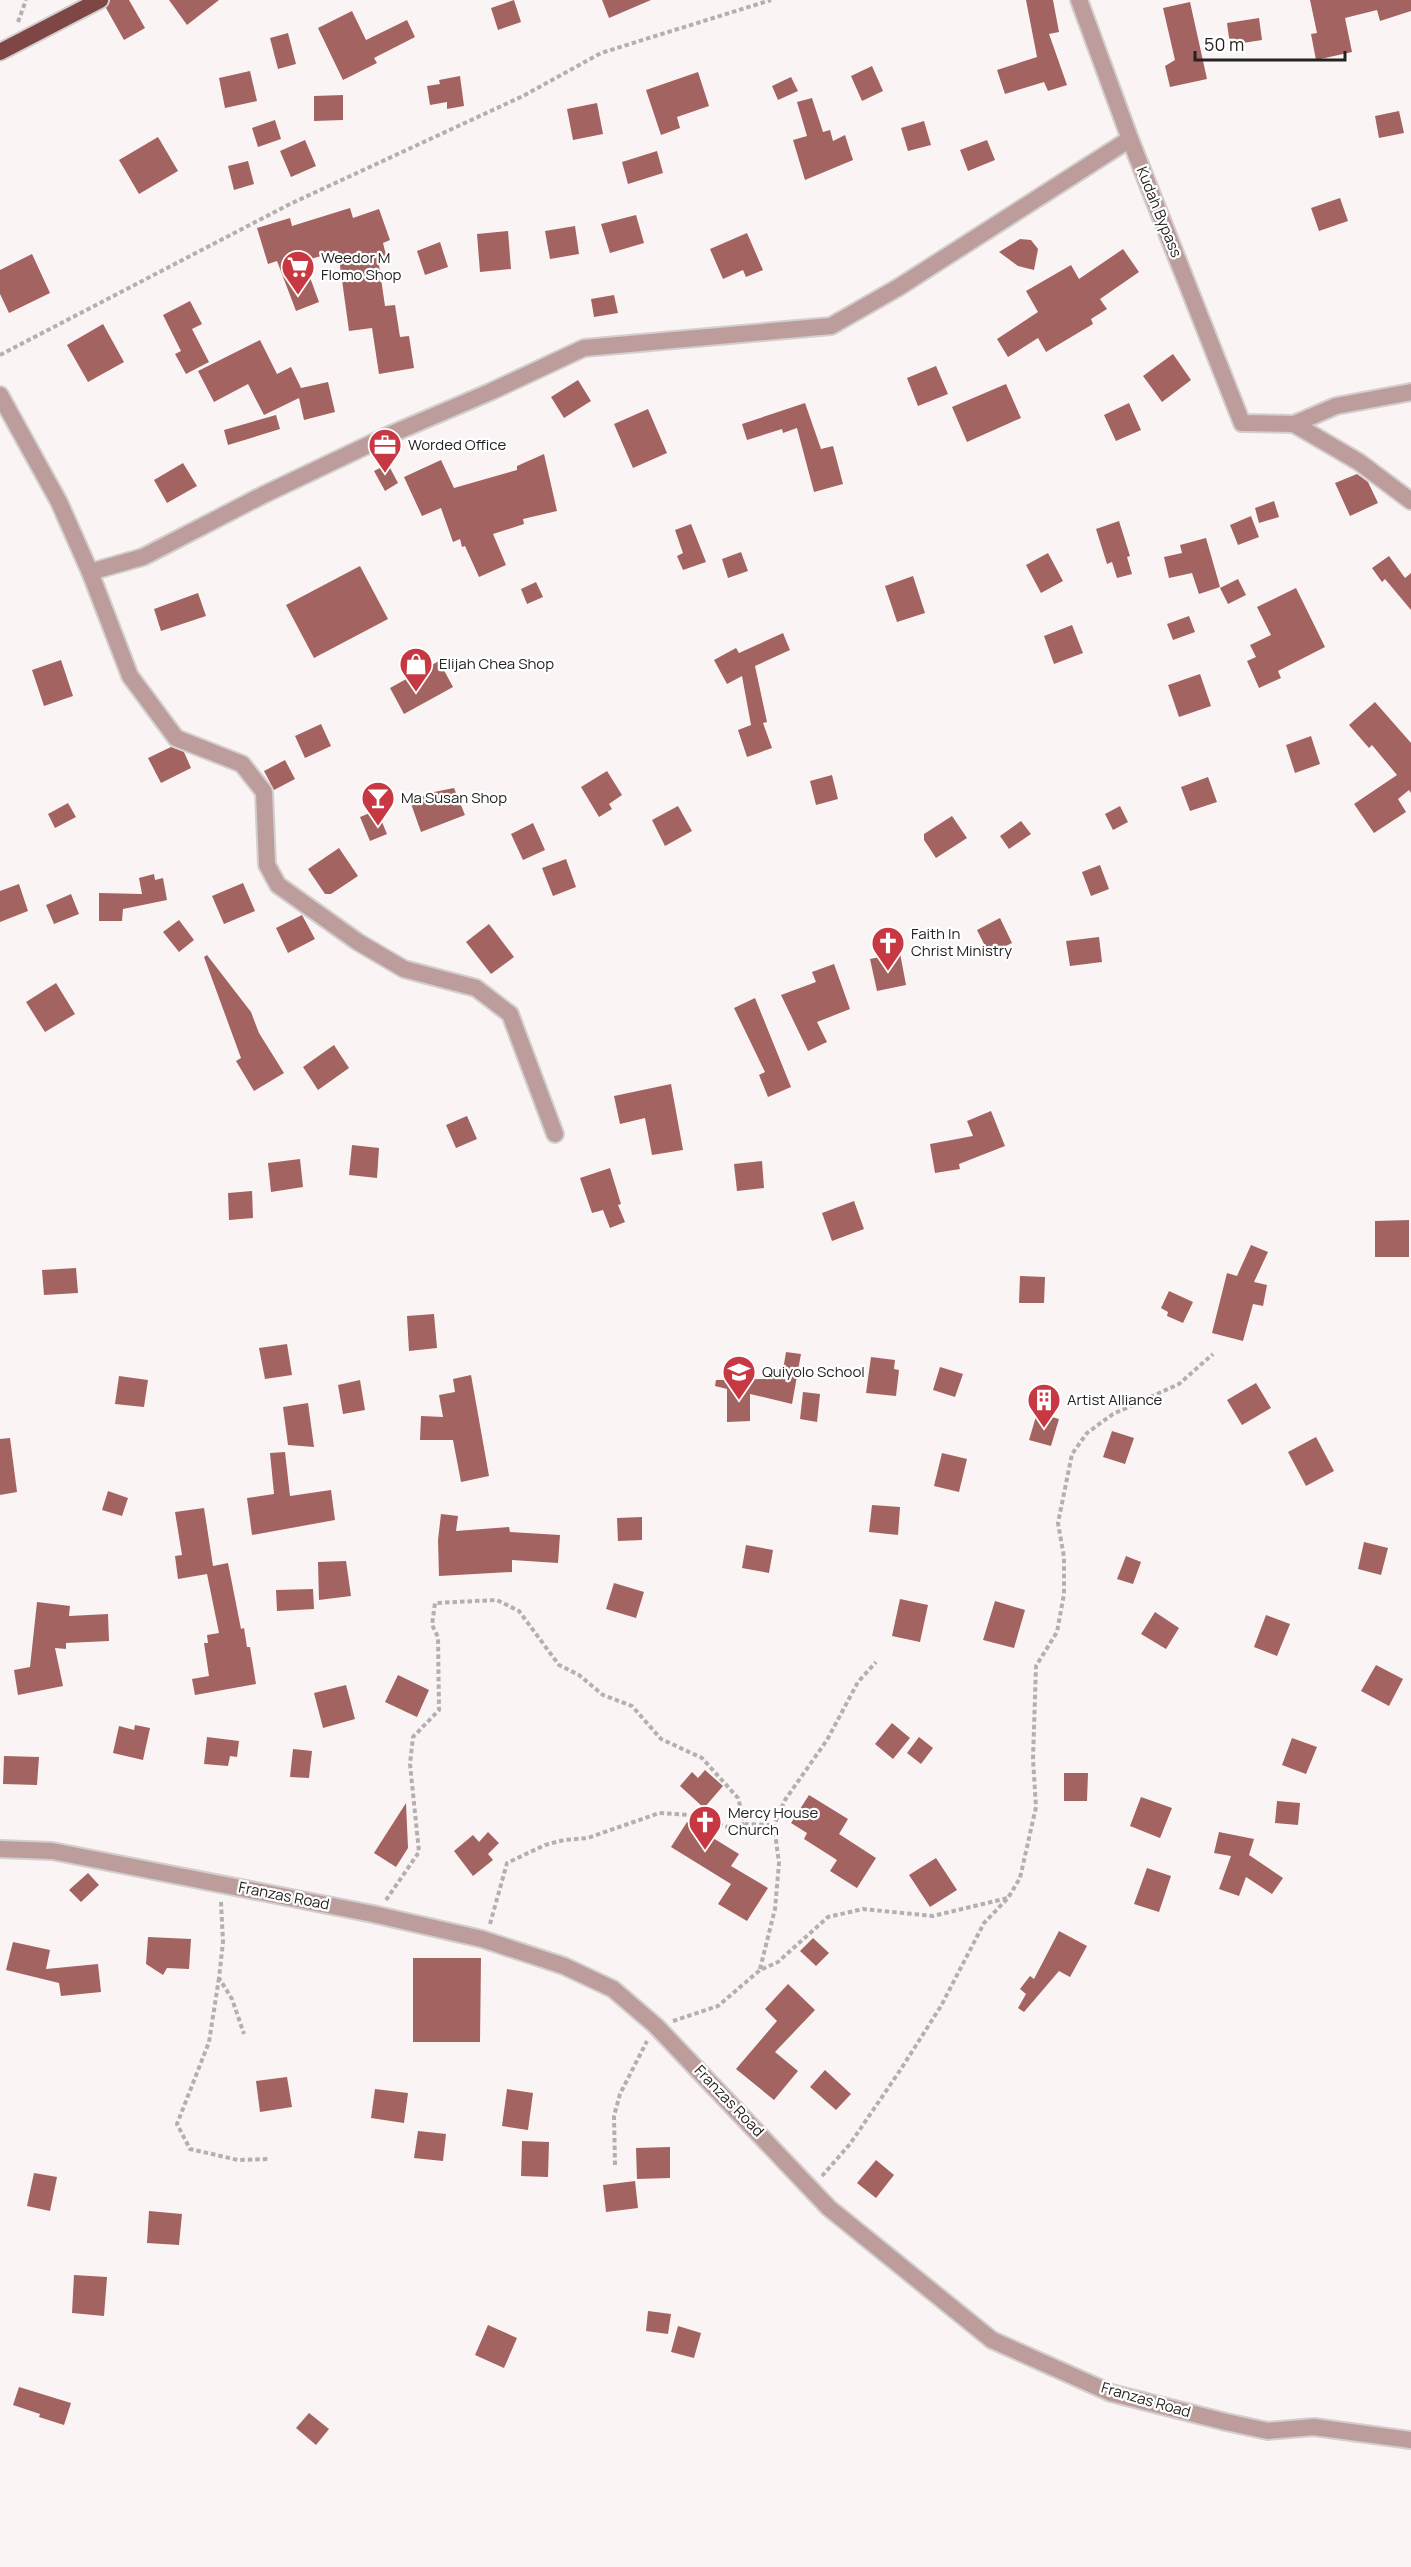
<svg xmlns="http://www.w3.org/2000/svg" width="1411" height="2567" viewBox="0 0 1411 2567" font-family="Manrope,sans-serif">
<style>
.building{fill:#a36361}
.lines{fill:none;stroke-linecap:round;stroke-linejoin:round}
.minor-casing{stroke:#d3cfce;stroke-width:20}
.trunk-casing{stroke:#d3cfce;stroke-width:20}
.path{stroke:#b4b0af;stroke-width:4;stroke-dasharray:4.5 3;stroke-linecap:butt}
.minor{stroke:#bd9d9b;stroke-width:16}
.trunk{stroke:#7e4644;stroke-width:16}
.labels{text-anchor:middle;stroke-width:4.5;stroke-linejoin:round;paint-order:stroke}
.street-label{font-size:15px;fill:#242322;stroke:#fff}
.poi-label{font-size:15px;fill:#242322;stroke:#fff;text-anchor:start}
</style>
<rect width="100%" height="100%" fill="#faf5f4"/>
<g class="building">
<path d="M110,0H129L145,28L124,40L106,8Z"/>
<path d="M169,0H219L187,25Z"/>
<path d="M514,0L521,22L498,30L491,8Z"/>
<path d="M602,0H651L609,18Z"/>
<path d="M1026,0H1053L1059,32L1049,34L1067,85L1048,91L1044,82L1005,94L997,70L1037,57Z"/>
<path d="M1310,0H1411V11L1380,21L1377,10L1345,18L1352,52L1316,60L1311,34L1317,33Z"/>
<path d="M1190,2L1207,79L1170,87L1165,66L1175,60L1163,8Z"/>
<path d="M352,11L366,40L407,20L415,37L374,58L377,63L343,80L318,28Z"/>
<path d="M1259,18L1262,40L1230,45L1227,23Z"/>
<path d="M288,33L296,64L278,69L270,38Z"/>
<path d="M872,66L883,91L862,101L851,76Z"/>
<path d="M250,71L257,101L225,108L219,78Z"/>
<path d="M698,72L709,106L677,117L680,128L661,135L646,90Z"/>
<path d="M460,76L464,106L447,109V102L430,105L427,86L440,84L439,80Z"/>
<path d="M791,77L798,91L778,100L772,86Z"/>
<path d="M343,95V120L314,121V96Z"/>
<path d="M812,98L823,132L830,130L833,141L845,135L853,160L805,180L793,140L807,136L797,102Z"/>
<path d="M597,103L603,134L573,140L567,109Z"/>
<path d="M1399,111L1404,133L1379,138L1375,116Z"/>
<path d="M275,120L281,139L258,147L252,128Z"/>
<path d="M924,121L931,145L908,151L901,128Z"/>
<path d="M158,137L178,171L139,194L119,160Z"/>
<path d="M305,140L316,166L291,177L280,151Z"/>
<path d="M987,140L995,160L968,171L960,150Z"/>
<path d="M657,151L663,173L628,184L622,162Z"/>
<path d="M248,161L254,184L234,190L228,166Z"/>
<path d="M1340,198L1348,221L1319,231L1311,208Z"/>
<path d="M350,208L353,218L379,209L390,240L383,243L388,263L379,265L385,306L395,305L400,337L409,336L414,368L379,374L372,328L349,331L338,251L304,261L319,302L296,311L277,261L268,264L257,228L290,218L292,226Z"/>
<path d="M636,215L644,243L610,253L601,224Z"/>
<path d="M575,226L579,254L550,259L545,231Z"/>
<path d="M508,231L511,269L480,272L477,234Z"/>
<path d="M747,233L763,270L746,277L743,270L723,279L710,249Z"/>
<path d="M1020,239L1031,240L1038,249L1034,270L1018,266L999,252Z"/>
<path d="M440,242L448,267L425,275L417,251Z"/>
<path d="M1123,249L1139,272L1100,299L1107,309L1091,319L1093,324L1046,352L1038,338L1008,357L997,339L1038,312L1026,291L1071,265L1079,279Z"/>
<path d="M32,254L50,293L9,313L0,294V270Z"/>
<path d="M614,295L618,313L594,317L591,299Z"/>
<path d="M190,301L202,324L192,329L209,362L186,374L175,354L181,351L163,315Z"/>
<path d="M103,324L124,362L88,382L67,345Z"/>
<path d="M260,340L277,374L291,367L301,388L328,382L335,412L304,420L299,398L264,415L248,384L214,402L198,371Z"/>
<path d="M1173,354L1191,380L1162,402L1143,376Z"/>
<path d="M936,366L948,394L918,406L907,378Z"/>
<path d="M578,380L591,401L564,418L551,397Z"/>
<path d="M1006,384L1021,418L967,442L952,407Z"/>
<path d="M805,403L821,449L833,446L843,484L814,492L797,428L783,433L782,429L747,440L742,424Z"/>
<path d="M1129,403L1141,430L1116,441L1104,415Z"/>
<path d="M648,409L667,453L633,468L614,424Z"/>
<path d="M276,415L280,429L228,445L224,430Z"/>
<path d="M544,454L557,511L523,519L524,524L493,534L506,565L479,577L465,546L462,547L460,539L453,542L441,508L422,516L404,477L441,460L454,488L517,470V466Z"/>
<path d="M183,463L197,486L167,503L154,480Z"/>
<path d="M388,464L398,483L385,491L374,471Z"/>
<path d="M1357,474L1368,482L1378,503L1350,516L1335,483Z"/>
<path d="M1274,501L1279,517L1259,523L1255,508Z"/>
<path d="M1251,516L1259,537L1238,545L1230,525Z"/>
<path d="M1119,521L1130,556L1127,557L1132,574L1117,578L1112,562L1107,564L1096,529Z"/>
<path d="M691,524L706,562L683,570L677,556L683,553L675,530Z"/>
<path d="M1206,538L1220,587L1199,594L1192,573L1169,578L1164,557L1182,553L1180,545Z"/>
<path d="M741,552L748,571L728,578L722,559Z"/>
<path d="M1048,553L1063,581L1041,593L1026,565Z"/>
<path d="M1389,556L1405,578L1411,573V610L1385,579L1382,582L1372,568Z"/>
<path d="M360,566L388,619L314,658L286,605Z"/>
<path d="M913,576L925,613L897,622L885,586Z"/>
<path d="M1238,579L1246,595L1228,604L1220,588Z"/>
<path d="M536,582L543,597L527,604L521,589Z"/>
<path d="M1296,588L1325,647L1278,671L1281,678L1259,688L1247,661L1256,657L1250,645L1271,635L1257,607Z"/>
<path d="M198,593L206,616L161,631L154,609Z"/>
<path d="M1189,616L1195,632L1173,640L1167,624Z"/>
<path d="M1072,625L1083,653L1054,664L1044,636Z"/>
<path d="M783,633L790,650L755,666L767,722L763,723L772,748L747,757L738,730L751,725L742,676L727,684L714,660L736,648L739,653Z"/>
<path d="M61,660L73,696L44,706L32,670Z"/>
<path d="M439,661L453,687L404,714L390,688Z"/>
<path d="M1200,674L1211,706L1179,717L1168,685Z"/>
<path d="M1375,702L1411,743V793L1409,790L1398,799L1406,812L1374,833L1354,804L1397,775L1372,745L1369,748L1349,725Z"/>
<path d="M321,724L331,746L305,758L295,736Z"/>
<path d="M1311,736L1320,764L1295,773L1286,745Z"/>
<path d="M171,747L184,752L191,768L161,783L148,758Z"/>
<path d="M285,760L295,779L274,790L264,771Z"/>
<path d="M607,771L622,795L609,804L612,809L599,817L581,787Z"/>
<path d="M832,775L838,799L816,805L810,781Z"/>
<path d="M1208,777L1217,802L1190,811L1181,787Z"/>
<path d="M454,788L465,815L421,832L410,801L434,792Z"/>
<path d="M68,803L76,817L55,828L48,814Z"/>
<path d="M678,806L692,831L665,846L652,820Z"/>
<path d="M1120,806L1128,822L1113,830L1105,814Z"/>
<path d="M377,810L387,834L370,841L360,817Z"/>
<path d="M952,816L967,838L936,858L924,840V834Z"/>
<path d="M1021,821L1031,834L1009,849L1000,836Z"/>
<path d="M533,823L545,850L523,860L511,834Z"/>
<path d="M339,848L358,876L331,894H325L308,869Z"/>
<path d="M566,859L576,887L553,896L542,868Z"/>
<path d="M1100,865L1109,889L1091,896L1082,872Z"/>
<path d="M154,874L155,880L163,878L167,900L123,909L122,921H99V893L142,894L139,878Z"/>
<path d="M243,883L255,911L224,924L212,896Z"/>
<path d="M19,884L28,911L0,922V891Z"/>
<path d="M71,894L79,914L54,924L46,905Z"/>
<path d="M302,915L315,939L288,953L276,928Z"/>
<path d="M1000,918L1012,943L989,954L977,930Z"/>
<path d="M179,920L194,940L179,952L163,932Z"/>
<path d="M489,924L514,957L491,974L466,942Z"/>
<path d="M1099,937L1102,962L1070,966L1066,941Z"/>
<path d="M900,953L906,985L877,991L870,959Z"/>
<path d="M207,955L251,1012L259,1033L284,1073L254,1091L236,1061L241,1058L204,957Z"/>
<path d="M834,964L850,1009L817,1022L827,1042L808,1051L781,995L816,982L812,972Z"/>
<path d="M56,983L75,1014L45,1032L26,1002Z"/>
<path d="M755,998L791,1087L768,1097L759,1075L765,1072L734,1008Z"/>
<path d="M334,1045L349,1068L318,1090L303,1067Z"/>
<path d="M671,1084L683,1150L652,1155L645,1118L620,1124L614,1096Z"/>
<path d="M991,1111L1005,1146L959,1164L960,1169L935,1173L930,1144L973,1136L967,1121Z"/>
<path d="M467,1116L477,1139L456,1148L446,1125Z"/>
<path d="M352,1145L379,1148L377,1178L349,1175Z"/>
<path d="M300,1159L303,1187L271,1192L268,1163Z"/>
<path d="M762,1161L764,1188L737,1191L734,1164Z"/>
<path d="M610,1168L621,1204L618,1205L625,1222L610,1228L603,1210L592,1213L580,1178Z"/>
<path d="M252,1191L253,1218L229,1220L228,1193Z"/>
<path d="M854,1201L864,1229L832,1241L822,1213Z"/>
<path d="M1409,1220V1257H1375V1221Z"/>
<path d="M1251,1245L1268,1252L1254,1282L1267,1285L1263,1306L1253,1304L1243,1341L1212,1333L1227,1273L1237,1276Z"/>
<path d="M76,1268L78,1293L44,1295L42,1270Z"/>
<path d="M1020,1276L1045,1277L1044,1303H1019Z"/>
<path d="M1169,1291L1193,1302L1183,1323L1167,1316L1168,1312L1161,1308Z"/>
<path d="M434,1314L437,1348L409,1351L407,1316Z"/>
<path d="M287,1344L292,1375L265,1379L259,1348Z"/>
<path d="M786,1352L801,1354L792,1404L750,1394V1421L727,1422V1389L715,1386L716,1380L768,1379L771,1367L783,1370Z"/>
<path d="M871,1357L895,1360L894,1369L899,1370L896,1396L866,1393Z"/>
<path d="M940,1367L963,1374L955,1397L933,1390Z"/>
<path d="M471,1375L489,1476L461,1482L453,1440H420L421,1416L443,1417L439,1395L455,1392L453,1379Z"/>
<path d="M119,1376L148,1380L144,1407L115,1404Z"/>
<path d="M360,1380L365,1410L343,1414L338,1385Z"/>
<path d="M1256,1383L1271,1408L1242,1425L1227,1400Z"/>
<path d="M803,1392L820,1394L817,1422L800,1419Z"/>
<path d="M308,1403L314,1447L288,1445L283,1407Z"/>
<path d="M1037,1413L1059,1419L1051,1446L1029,1440Z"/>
<path d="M1112,1431L1134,1438L1125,1464L1103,1457Z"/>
<path d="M1316,1437L1334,1471L1306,1486L1288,1452Z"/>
<path d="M10,1438L17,1492L0,1495V1439Z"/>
<path d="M285,1452L290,1496L331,1490L335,1520L252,1535L247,1498L274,1494L270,1453Z"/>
<path d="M942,1453L967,1459L959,1492L934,1486Z"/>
<path d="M108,1491L128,1498L122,1516L102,1510Z"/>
<path d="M872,1505L900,1507L898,1535L869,1532Z"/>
<path d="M204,1508L213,1566L228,1563L241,1629L244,1628L247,1647H250L256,1684L195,1695L192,1679L209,1676L204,1643H208L207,1635L219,1633L207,1574L178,1579L175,1556L182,1555L175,1512Z"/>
<path d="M441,1514L458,1516L456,1531L509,1527L510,1532L560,1535L558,1563L512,1560V1572L439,1576L438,1540Z"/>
<path d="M642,1517V1540L618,1541L617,1518Z"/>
<path d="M1364,1542L1388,1548L1381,1575L1358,1569Z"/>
<path d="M746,1545L773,1550L769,1573L742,1568Z"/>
<path d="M1126,1556L1141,1562L1133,1584L1117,1579Z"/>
<path d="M346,1561L351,1596L319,1600L318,1562Z"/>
<path d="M614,1583L644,1592L636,1618L606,1609Z"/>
<path d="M313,1589L314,1609L277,1611L276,1590Z"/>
<path d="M900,1599L928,1605L920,1642L892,1636Z"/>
<path d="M995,1601L1025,1610L1014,1648L983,1640Z"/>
<path d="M37,1602L70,1606L69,1616L108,1614L109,1641L66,1643V1649L55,1648L63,1686L18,1695L14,1670L30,1667Z"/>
<path d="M1155,1612L1179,1628L1166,1649L1141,1634Z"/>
<path d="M1266,1615L1290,1624L1277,1656L1254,1647Z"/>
<path d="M1376,1665L1403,1679L1389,1706L1361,1691Z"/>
<path d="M398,1675L429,1690L417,1717L385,1702Z"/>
<path d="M346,1685L355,1719L323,1728L314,1693Z"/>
<path d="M892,1723L910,1738L893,1759L875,1744Z"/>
<path d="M135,1725L150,1728L143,1760L113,1753L119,1726L134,1730Z"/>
<path d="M207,1737L239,1741L237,1757L230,1756L228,1766L204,1764Z"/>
<path d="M919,1737L933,1748L921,1764L907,1753Z"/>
<path d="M1292,1738L1317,1747L1306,1774L1282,1765Z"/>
<path d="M293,1749L312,1751L309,1778L290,1777Z"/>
<path d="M4,1756L39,1757L37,1785L3,1784Z"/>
<path d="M705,1770L723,1786L704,1808L680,1786L692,1772L698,1778Z"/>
<path d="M1064,1773H1088L1087,1801H1064Z"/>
<path d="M809,1795L848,1819L839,1834L876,1858L857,1888L830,1871L837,1860L804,1839L807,1833L791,1823Z"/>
<path d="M1141,1797L1172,1808L1160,1838L1130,1826Z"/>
<path d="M1277,1801L1300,1803L1298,1825L1275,1823Z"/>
<path d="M406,1803L408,1848L396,1867L374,1853Z"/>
<path d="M687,1822L739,1854L731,1866L768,1888L747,1921L718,1904L731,1884L671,1847Z"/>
<path d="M488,1832L499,1843L488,1854L493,1860L473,1876L454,1851L473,1835L479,1842Z"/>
<path d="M1219,1832L1254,1839L1249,1855L1283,1878L1272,1894L1246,1877L1239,1896L1219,1889L1231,1856L1214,1853Z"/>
<path d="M936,1858L957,1890L930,1907L909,1875Z"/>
<path d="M1147,1868L1171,1876L1159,1912L1134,1904Z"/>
<path d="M88,1873L99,1885L81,1902L69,1890Z"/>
<path d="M1059,1931L1087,1946L1070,1977L1059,1971L1024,2012L1018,2008L1026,1994L1020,1989L1030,1976L1034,1979Z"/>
<path d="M148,1937L191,1939L189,1969L167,1968L163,1975L146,1964Z"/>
<path d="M813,1938L829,1953L816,1966L800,1951Z"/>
<path d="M13,1942L50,1950L46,1969L98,1964L101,1992L61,1996L59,1983L6,1970Z"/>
<path d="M413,1958H481L480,2042H413Z"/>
<path d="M788,1984L815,2010L775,2052L798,2071L774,2100L736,2069L777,2021L765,2009Z"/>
<path d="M825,2070L851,2094L836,2110L810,2087Z"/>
<path d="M287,2077L292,2107L260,2112L256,2081Z"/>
<path d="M375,2089L408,2093L404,2123L371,2118Z"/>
<path d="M507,2089L533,2093L528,2130L502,2126Z"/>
<path d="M418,2131L446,2134L443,2161L414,2158Z"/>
<path d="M522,2141L549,2142L548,2177L521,2176Z"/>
<path d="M670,2147V2178L637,2179L636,2148Z"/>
<path d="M876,2160L894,2175L876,2198L857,2183Z"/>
<path d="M34,2173L57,2177L50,2211L27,2206Z"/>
<path d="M635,2181L638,2208L606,2212L603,2185Z"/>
<path d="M149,2211L182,2214L179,2245L147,2243Z"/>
<path d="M74,2275L107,2277L104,2316L72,2313Z"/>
<path d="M648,2311L671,2314L668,2334L646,2331Z"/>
<path d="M488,2325L517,2338L504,2368L475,2355Z"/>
<path d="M678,2326L701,2333L694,2358L671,2352Z"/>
<path d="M19,2387L71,2403L64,2425L39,2417L40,2414L13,2405Z"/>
<path d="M309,2413L329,2429L316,2445L296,2428Z"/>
</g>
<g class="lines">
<g class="minor-casing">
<g id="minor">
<path d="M1079,0L1130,139L1242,423L1294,424L1336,406L1411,392"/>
<path d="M0,395L59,502L90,572L130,676L176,738L242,764L264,792L267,865L278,885L358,942L404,969L476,988L510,1014L555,1134"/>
<path d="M1294,424L1359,462L1411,501"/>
<path d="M90,572L143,557L263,495L389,435L490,392L584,348L831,326L899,287L1130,139"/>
<path d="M0,1849L52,1851L373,1914L482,1939L564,1966L613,1989L656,2026L829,2208L992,2340L1111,2393L1226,2422L1268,2431L1314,2427L1411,2440"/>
</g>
</g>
<g class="trunk-casing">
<path id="trunk" d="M0,52L100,0"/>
</g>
<g class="path">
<path d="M18,22L26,0"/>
<path d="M0,355L290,204L523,96L601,53L771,0"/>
<path d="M386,1900L419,1852L410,1764L413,1737L439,1710L438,1637L432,1625L435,1603L497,1600L519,1611L559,1665L579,1675L603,1695L632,1706L661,1739L702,1758L738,1798L745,1824L774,1825"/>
<path d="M221,1902L223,1942L219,1978L232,1999L244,2034"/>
<path d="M490,1924L507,1863L545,1845L564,1840L588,1838L659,1813L689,1815L727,1827L745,1824"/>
<path d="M760,1969L775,1909L779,1863L774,1825L785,1800L827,1740L858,1682L876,1662"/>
<path d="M219,1978L209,2042L177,2124L190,2149L238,2160L270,2159"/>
<path d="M673,2021L718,2006L760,1970L778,1962L828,1917L863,1909L933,1916L1008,1898"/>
<path d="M615,2165L614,2116L620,2094L647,2041"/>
<path d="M822,2176L850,2144L901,2069L941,2006L984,1923L1008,1898L1020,1878L1036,1807L1033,1759L1036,1666L1057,1632L1064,1594V1557L1058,1523L1072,1454L1087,1433L1113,1414L1179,1384L1213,1354"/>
</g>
<use href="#minor" class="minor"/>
<use href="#trunk" class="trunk"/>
</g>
<defs>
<g id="supermarket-pin" transform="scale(1.725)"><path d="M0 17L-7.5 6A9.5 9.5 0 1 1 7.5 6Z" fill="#c83842" stroke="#fff"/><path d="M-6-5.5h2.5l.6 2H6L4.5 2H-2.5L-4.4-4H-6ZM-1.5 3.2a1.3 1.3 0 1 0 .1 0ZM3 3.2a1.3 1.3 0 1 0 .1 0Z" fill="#fff"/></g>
<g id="office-pin" transform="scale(1.725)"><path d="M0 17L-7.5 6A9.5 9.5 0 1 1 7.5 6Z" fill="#c83842" stroke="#fff"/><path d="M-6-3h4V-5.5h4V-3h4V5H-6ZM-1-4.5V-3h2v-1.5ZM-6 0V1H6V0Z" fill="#fff"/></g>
<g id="shop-pin" transform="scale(1.725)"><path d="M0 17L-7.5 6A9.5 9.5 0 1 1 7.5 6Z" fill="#c83842" stroke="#fff"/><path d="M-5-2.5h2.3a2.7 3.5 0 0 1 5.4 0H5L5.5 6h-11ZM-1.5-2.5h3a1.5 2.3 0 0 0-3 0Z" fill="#fff"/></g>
<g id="bar-pin" transform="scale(1.725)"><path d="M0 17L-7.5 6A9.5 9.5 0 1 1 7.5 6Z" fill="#c83842" stroke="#fff"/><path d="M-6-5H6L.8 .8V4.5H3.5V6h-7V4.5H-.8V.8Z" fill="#fff"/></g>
<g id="church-pin" transform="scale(1.725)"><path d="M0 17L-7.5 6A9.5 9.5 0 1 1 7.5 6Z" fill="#c83842" stroke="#fff"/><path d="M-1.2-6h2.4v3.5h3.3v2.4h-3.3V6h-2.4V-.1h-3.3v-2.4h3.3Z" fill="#fff"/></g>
<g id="school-pin" transform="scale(1.725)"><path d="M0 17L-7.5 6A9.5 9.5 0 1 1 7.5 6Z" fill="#c83842" stroke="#fff"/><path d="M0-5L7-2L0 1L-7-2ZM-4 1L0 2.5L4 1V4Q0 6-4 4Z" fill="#fff"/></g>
<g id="building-pin" transform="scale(1.725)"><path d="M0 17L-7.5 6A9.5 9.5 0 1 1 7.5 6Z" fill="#c83842" stroke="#fff"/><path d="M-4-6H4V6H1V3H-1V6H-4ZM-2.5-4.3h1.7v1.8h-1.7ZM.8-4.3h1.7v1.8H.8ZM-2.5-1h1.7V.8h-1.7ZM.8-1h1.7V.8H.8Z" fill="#fff"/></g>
</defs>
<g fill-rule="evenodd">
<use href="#supermarket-pin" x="298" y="267"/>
<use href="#office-pin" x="385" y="445"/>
<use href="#shop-pin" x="416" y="664"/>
<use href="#bar-pin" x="378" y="798"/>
<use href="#church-pin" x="888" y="943"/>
<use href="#school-pin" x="739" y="1372"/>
<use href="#building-pin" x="1044" y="1400"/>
<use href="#church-pin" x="705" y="1822"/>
</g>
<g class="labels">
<g class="street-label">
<text transform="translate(1159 212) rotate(68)" y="5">Kudah Bypass</text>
<text transform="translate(284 1896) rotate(11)" y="5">Franzas Road</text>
<text transform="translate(729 2101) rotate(46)" y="5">Franzas Road</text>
<text transform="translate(1146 2400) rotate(16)" y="5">Franzas Road</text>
</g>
<g class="poi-label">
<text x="321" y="263">Weedor M<tspan x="321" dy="17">Flomo Shop</tspan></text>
<text x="408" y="450">Worded Office</text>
<text x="439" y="669">Elijah Chea Shop</text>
<text x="401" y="803">Ma Susan Shop</text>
<text x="911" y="939">Faith In<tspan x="911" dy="17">Christ Ministry</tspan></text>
<text x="762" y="1377">Quiyolo School</text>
<text x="1067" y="1405">Artist Alliance</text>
<text x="728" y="1818">Mercy House<tspan x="728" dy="17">Church</tspan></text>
</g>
</g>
<path d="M1195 51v9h150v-9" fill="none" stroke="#242322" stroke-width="3"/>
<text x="1204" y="51" font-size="18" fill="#242322" stroke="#ffffff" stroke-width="4.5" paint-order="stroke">50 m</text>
</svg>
